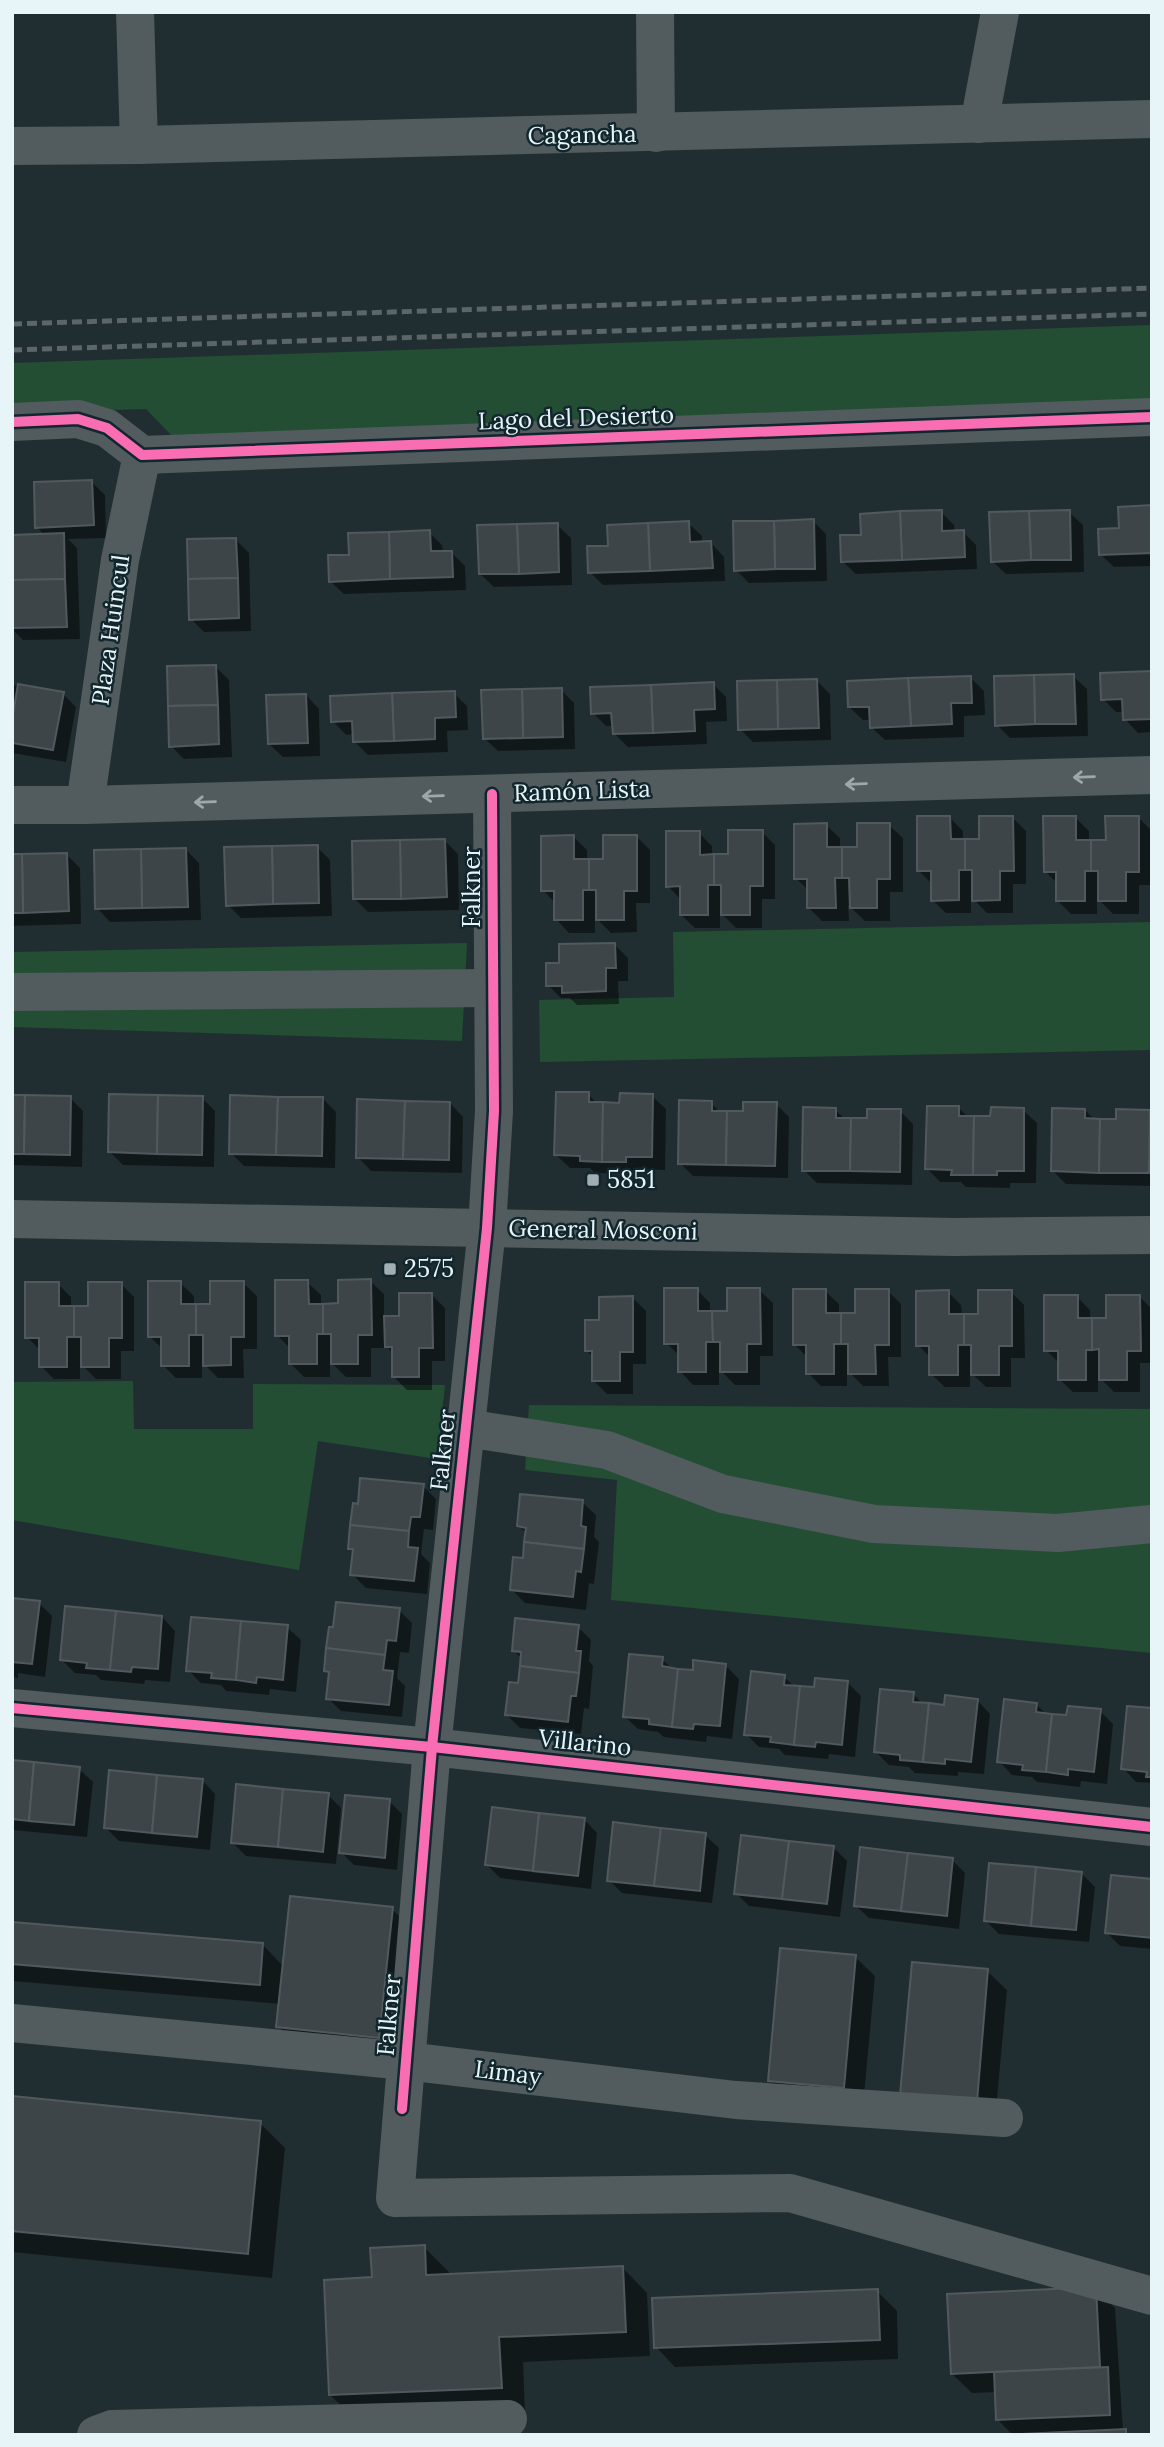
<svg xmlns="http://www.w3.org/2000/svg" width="1164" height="2447" viewBox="0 0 1164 2447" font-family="Lora,serif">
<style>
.green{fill:#234e34}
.shadow{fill:#0007}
.building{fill:#3d4549;stroke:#51595e;stroke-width:2}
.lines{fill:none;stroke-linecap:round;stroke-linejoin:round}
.minor{stroke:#525b5e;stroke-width:38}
.rail{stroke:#5c6568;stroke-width:5;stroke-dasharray:10 5;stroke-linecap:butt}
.cycleway-casing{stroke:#11272d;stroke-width:15}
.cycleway{stroke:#f96db3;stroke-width:10}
.oneway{stroke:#9ca8ab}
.poi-dot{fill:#a2afb2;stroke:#11272d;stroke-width:2.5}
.labels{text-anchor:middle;stroke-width:5;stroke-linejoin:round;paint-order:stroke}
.street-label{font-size:24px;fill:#e7f4f8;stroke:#11272d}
.poi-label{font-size:24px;fill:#e7f4f8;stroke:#11272d;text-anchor:start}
</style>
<rect width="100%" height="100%" fill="#212e31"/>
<g class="green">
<path d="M1152,325V407L176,440L146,409L12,413V363Z"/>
<path d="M1152,922V1050L540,1062L539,1000L674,997L673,932Z"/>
<path d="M467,943L462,1041L12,1027V952Z"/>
<path d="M133,1381L134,1429H253V1384L445,1385L437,1459L318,1441L299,1570L12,1520V1382Z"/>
<path d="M529,1405L1152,1409V1653L611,1600L617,1480L525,1470Z"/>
</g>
<g class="shadow">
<path d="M92,482L105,495L106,538L68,539L77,548L80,639L23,640L12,629V537L45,536L37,527Z"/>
<path d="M1152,507V566L1114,567L1100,554L1121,529Z"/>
<path d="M941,512L954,525L955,532H963L976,545L977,569L856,574L842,561L863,536Z"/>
<path d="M1069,512L1083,525L1084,572L1006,574L992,561Z"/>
<path d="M813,521L826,534L827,581L749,583L736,570Z"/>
<path d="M688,523L702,536V544L711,543L724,557L725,581L603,585L590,572L610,547Z"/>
<path d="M557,525L571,538L572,585L494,587L480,574Z"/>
<path d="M429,532L442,545L443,553L451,552L465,566L466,590L344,594L330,581L351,556Z"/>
<path d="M236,540L249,553L251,631L204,632L191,619Z"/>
<path d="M216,667L229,680L232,757L184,759L171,746Z"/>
<path d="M1152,673V732L1138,733L1125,719L1124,712H1116L1103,699Z"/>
<path d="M1073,676L1087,689L1088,736L1010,738L997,725Z"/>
<path d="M971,678L984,691L985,715L964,716V737L885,740L871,727V720H863L849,707Z"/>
<path d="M817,681L830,694L831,740L753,742L740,729Z"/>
<path d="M713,684L726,697L727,721L706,722L707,744L628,747L614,733V726H606L593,713Z"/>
<path d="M12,685L63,694L76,707L66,762L12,753Z"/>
<path d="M561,690L574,703L575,749L498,751L484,738Z"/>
<path d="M454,693L467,706L468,730L447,731L448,752L368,755L355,742L354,734L346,735L333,721Z"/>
<path d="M306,695L319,709L320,756L283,757L269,744Z"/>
<path d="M949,817L963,831V841H981L1012,817L1026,831V884H1013V913H987L971,897V913H946L932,900V884L919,871Z"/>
<path d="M1076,818L1089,831V842H1108L1139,818L1152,831V885H1139V914H1113L1097,898V914H1071L1058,901V884L1045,871Z"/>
<path d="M826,825L840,838V849H858L889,825L903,838V892H890V921H865L848,905L849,921H822L809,908V891L796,878Z"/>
<path d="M762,832L775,845V899H762V928H736L720,912V928H695L681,915V900L668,886L699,833L712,846V856H730Z"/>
<path d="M574,837L587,850V861H605L637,837L650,850V903H636L637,932L611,933L595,917V933H569L556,919V904L543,890Z"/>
<path d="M444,840L458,854L459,910L368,912L355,899Z"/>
<path d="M317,847L330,860L332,916L241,918L228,905Z"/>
<path d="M186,850L199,863L201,920L110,922L97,908Z"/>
<path d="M66,854L80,868L81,924L12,926V856Z"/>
<path d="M614,944L628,958V981H618L619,1004L577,1005L570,998H561L548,985L561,964Z"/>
<path d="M588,1094L598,1104L621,1105L652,1096L666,1109L665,1170L639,1169V1174L595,1173L590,1168H570L556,1155Z"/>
<path d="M12,1096L70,1098L83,1111L82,1167L12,1165Z"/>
<path d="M202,1098L215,1111L214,1167L123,1165L110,1152Z"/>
<path d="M323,1099L336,1112L335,1168L244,1166L231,1153Z"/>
<path d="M450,1103L463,1117L462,1173L371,1171L358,1157Z"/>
<path d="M711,1103L721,1113H744L776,1104L789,1117L788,1178L693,1176L680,1163Z"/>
<path d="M959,1108L969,1118H992L1023,1110L1037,1123L1036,1183H1010V1188L966,1187L961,1182H940L927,1168Z"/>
<path d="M835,1110L845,1119H868L900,1111L913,1124L912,1185L817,1183L804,1170Z"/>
<path d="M1085,1110L1095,1120L1118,1121L1149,1112L1152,1114V1186L1066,1184L1053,1171Z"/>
<path d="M370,1281L384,1294V1318H400L431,1294L445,1308V1361H432V1390H407L393,1376V1353L384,1344V1348H371V1377H346L330,1361V1377H304L291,1364V1349L277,1335L307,1282L321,1295V1306L339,1305Z"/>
<path d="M180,1283L194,1296V1306H212L243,1283L257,1296V1349H243L244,1378H218L202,1362V1378H176L163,1365V1349L149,1336Z"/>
<path d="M58,1284L71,1297V1308H89L121,1284L134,1297V1351H121V1379H96L80,1363V1379H54L41,1366V1351L27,1337Z"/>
<path d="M697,1290L710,1303V1313H728L759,1290L773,1303V1356H760V1385H735L719,1369V1385H693L680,1371V1356L666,1343Z"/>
<path d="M825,1291L839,1304V1315H857L888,1291L901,1304V1357H888L889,1386H863L847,1370V1386H821L808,1373V1358L794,1344Z"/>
<path d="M948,1292L961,1305L962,1315H980L1011,1292L1024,1305L1025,1358H1011V1387H986L970,1372V1387H945L931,1374V1358L918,1345Z"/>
<path d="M1139,1296L1152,1309V1363H1140V1392H1114L1098,1376V1392H1073L1059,1379V1363L1046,1350L1077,1297L1090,1310V1320H1108Z"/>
<path d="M633,1298L646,1311V1364H633V1394H607L594,1381V1358L587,1351L601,1322Z"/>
<path d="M423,1486L436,1499L433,1530L424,1529L421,1554L430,1563L427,1594L366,1588L352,1574L355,1553L350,1548Z"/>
<path d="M582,1502L596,1515L594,1537L599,1542L594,1584L589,1583L586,1610L525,1603L512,1590L524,1560L527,1534L519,1526Z"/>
<path d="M12,1599L39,1603L52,1616L45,1677L18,1673V1678L12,1677Z"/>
<path d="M399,1610L412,1623L409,1653L400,1652L397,1678L405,1686L402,1717L341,1711L328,1698L330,1675L326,1671Z"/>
<path d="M162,1617L175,1631L170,1682L145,1680L144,1684L101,1680L96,1675L75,1673L62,1660Z"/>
<path d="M287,1627L301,1640L296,1692L270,1689L269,1695L226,1691L221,1685L201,1683L188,1670Z"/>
<path d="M578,1627L591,1640L589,1661L593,1666L589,1709L584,1708L581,1734L520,1728L507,1715L520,1684L522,1659L513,1650Z"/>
<path d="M662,1659L672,1669L694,1672L725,1665L739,1679L732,1739L707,1736L706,1742L664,1737L658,1732L638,1729L624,1716Z"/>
<path d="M784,1677L795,1687L816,1689L848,1683L861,1696L855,1757L829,1754L828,1759L785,1755L779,1749L759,1747L746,1734Z"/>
<path d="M913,1694L924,1705L945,1707L977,1700L990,1714L984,1774L958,1772V1776L915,1773L909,1767L889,1765L876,1752Z"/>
<path d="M1036,1704L1047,1715L1068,1717L1100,1711L1113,1724L1107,1784L1081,1781L1080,1787L1037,1782L1032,1777L1012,1775L999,1761Z"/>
<path d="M1152,1710V1783L1136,1782L1123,1768Z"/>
<path d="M12,1762L79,1769L93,1782L87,1837L12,1830Z"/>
<path d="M202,1780L215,1794L210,1850L119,1841L106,1828Z"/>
<path d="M328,1795L341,1808L336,1864L246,1856L232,1842Z"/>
<path d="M389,1801L402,1814L397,1870L354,1865L341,1852Z"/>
<path d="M584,1819L597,1833L591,1889L500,1878L487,1865Z"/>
<path d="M705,1835L719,1848L712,1903L622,1893L609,1880Z"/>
<path d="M833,1847L847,1861L840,1917L749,1906L736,1893Z"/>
<path d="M952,1860L965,1873L959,1929L869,1918L855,1905Z"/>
<path d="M1082,1874L1095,1887L1089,1942L999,1934L985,1920Z"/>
<path d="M1152,1880V1949L1120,1946L1106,1932Z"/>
<path d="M392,1909L411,1928L398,2056L298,2046L278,2026L281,2004L12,1981V1924L263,1945L284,1967Z"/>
<path d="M855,1957L875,1976L863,2107L789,2100L770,2081Z"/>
<path d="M987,1971L1007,1990L995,2121L921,2114Z"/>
<path d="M12,2098L260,2123L285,2148L272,2278L12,2252Z"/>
<path d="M424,2247L449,2272V2275L623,2268L647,2293L650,2356L523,2362L525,2412L355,2419L330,2395L373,2279Z"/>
<path d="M1096,2288L1115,2308L1123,2431L1129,2435H1013L998,2420L997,2392L972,2393L952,2374Z"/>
<path d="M877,2291L897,2311L898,2359L675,2367L656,2347Z"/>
</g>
<g class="building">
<path d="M92,480L94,525L35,528L34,482Z"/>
<path d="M1152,505V553L1099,555L1098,529L1119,528L1118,507Z"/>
<path d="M942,510V531L964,530L965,557L902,560L900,511Z"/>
<path d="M1070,510L1071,560H1031L1029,511Z"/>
<path d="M900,511L902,560L841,562L840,535H861L860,514Z"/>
<path d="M1029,511L1031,560L991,562L989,512Z"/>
<path d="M814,519L815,569H775L774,521Z"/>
<path d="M689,521L690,542L711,541L713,568L650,571L648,523Z"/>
<path d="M733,521H774L775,569L734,571Z"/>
<path d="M558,523L559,572L519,574L517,524Z"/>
<path d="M648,523L650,571L588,573L587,546H608L607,525Z"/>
<path d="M517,524L519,574H479L477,525Z"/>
<path d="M430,530L431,551H452L453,577L390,579L389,532Z"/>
<path d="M389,532L390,579L329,582L328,555H349L348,533Z"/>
<path d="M64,533L65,579L12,580V535Z"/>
<path d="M236,538L238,578L188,579L187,539Z"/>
<path d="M238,578L239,618L189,620L188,579Z"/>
<path d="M65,579L67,627L12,628V580Z"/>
<path d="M216,665L218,705L168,706L167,666Z"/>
<path d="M1152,671V719L1123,720L1122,699L1101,700L1100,673Z"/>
<path d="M1074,674L1076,724H1035L1034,675Z"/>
<path d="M1034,675L1035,724L995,726L994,676Z"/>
<path d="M971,676L972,703H951L952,724L911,726L908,678Z"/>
<path d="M908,678L911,726L870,728L869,707H848L847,681Z"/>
<path d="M817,679L819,728L778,729L777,680Z"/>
<path d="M777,680L778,729L738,730L737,681Z"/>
<path d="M714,682L715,709L694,710L695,731L653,733L651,685Z"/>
<path d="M18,684L64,692L53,750L12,743V720Z"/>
<path d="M651,685L653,733L613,734L611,713L591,714L590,687Z"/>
<path d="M562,688L563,737L523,738L522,689Z"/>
<path d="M522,689L523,738L483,739L481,690Z"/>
<path d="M455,691L456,717L435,718V739L394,741L392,693Z"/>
<path d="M392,693L394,741L353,742L352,721L331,722L330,696Z"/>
<path d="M306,694L308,743L268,744L266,695Z"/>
<path d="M218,705L219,744L169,747L168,706Z"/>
<path d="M917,816H950L951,839H965V870H959V900L931,901V871H917Z"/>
<path d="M979,816H1013L1014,871H1000V900L972,901V870H965V839H979Z"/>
<path d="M1043,816H1076V840H1091V871H1085V901H1056V872H1044Z"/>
<path d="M1105,816H1139V872H1126V901H1098V871H1091V840H1106Z"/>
<path d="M827,823V847H842V878H835L836,908H807V879H794V824Z"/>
<path d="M857,823H890V879H877V908H850L849,878H842V847H857Z"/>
<path d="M728,830H763V886H750V915H721V885H714V854H728Z"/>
<path d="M666,831H700V855L714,854V885H708V915H680V886L666,887Z"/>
<path d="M574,835V859H589V890H583V920H554V891H541V836Z"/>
<path d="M603,835H637V891H624V920H596V890H589V859H603Z"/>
<path d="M445,839L447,897L401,899L400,840Z"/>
<path d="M400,840L401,899H353L352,841Z"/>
<path d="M318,845L319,903L273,904L272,846Z"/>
<path d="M272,846L273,904L226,906L224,847Z"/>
<path d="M186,848L188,907L142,908L141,849Z"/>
<path d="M141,849L142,908L95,909L94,850Z"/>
<path d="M67,853L69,911L23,913L22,854Z"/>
<path d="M12,854H22L23,913H12Z"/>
<path d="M615,943L616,968H606V991L562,993V986H546V963H559V944Z"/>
<path d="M556,1092H589V1102H603L602,1162L580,1161V1156L554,1155Z"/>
<path d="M620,1093L653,1094L652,1157H626V1162H602L603,1102L619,1103Z"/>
<path d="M109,1094L158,1095L157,1154L108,1152Z"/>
<path d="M12,1095H25L24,1154H12Z"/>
<path d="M25,1095L71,1096L70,1155L24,1154Z"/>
<path d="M158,1095L203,1096L202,1155L157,1154Z"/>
<path d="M230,1095L278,1097L276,1155L229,1154Z"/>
<path d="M278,1097H323L322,1156L276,1155Z"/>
<path d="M357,1099L405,1101L403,1159L356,1158Z"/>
<path d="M679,1100L712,1101V1111H727L726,1165L678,1164Z"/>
<path d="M405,1101L450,1102L449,1160L403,1159Z"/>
<path d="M743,1102H777L775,1166L726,1165L727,1111H743Z"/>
<path d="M927,1106H959V1116H974L973,1175H951L952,1170L925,1169Z"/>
<path d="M803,1107L836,1108V1118H851L850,1171H802Z"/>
<path d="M991,1107L1024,1108V1171H997V1175H973L974,1116H990Z"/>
<path d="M1052,1108L1085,1109V1118L1100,1119L1099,1173L1051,1171Z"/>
<path d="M867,1109H901L900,1172L850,1171L851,1118H867Z"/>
<path d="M1116,1109L1150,1110L1149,1173H1099L1100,1119H1116Z"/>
<path d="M371,1279L372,1335H358V1364H331V1334H323V1304L338,1303V1280Z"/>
<path d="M275,1280H308L309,1304H323V1334H317V1364H289V1336H275Z"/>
<path d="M148,1281H181V1304H196V1335H189V1366H161V1337H148Z"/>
<path d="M210,1281H244V1337H231V1365L203,1366V1335H196V1304H210Z"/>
<path d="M25,1282H59V1306H74V1337H67V1367H39V1338H25Z"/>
<path d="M88,1282H122V1338H109V1367H81V1337H74V1306H88Z"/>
<path d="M664,1288H698V1311H712L713,1342H706V1372H678V1344H664Z"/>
<path d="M727,1288H760L761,1344H747V1372H720V1342H713L712,1311H727Z"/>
<path d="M793,1289H826V1313H841V1344H834V1374H806V1345H793Z"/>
<path d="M855,1289H889V1345H875L876,1374H848V1344H841V1313H855Z"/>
<path d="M949,1290V1314H964V1345H958V1375H929V1346H916V1291Z"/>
<path d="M978,1290H1012V1346H999V1375H971V1345H964V1314H978Z"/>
<path d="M399,1293H432L433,1348H419V1377H392V1347H385L384,1316H399Z"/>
<path d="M1044,1295H1078V1318H1092V1350H1086V1380H1058V1351H1044Z"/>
<path d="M1106,1295H1140L1141,1351H1127V1380H1099V1349L1092,1350V1318H1106Z"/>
<path d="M633,1296V1352H620V1381H592V1351H585V1320H599V1297Z"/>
<path d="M360,1478L424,1484L420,1517H411L409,1531L350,1525L353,1503L358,1504Z"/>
<path d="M520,1494L583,1500L581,1526L586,1527L584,1549L524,1542L526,1528L517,1526Z"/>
<path d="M350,1525L409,1531L408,1547L418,1548L414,1581L350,1575L353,1549H348Z"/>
<path d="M524,1542L584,1549L581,1572L576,1571L573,1597L510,1590L513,1557L523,1558Z"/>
<path d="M12,1598L40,1601L32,1664L12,1662Z"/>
<path d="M336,1602L400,1608L396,1641L387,1640L385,1655L326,1648L329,1627H333Z"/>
<path d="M65,1606L116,1611L110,1670L86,1668L87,1663L60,1660Z"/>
<path d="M116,1611L162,1616L158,1669L132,1667L131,1672L110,1670Z"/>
<path d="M191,1617L241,1621L236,1680L211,1678L212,1673L186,1671Z"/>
<path d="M515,1618L579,1625L576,1651H581L579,1673L520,1666L521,1652L512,1651Z"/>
<path d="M241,1621L288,1625L283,1680L257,1677L256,1683L236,1680Z"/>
<path d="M326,1648L385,1655L383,1670L393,1671L389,1705L326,1699L329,1672L324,1671Z"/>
<path d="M629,1654L663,1657L662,1666L678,1669L672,1727L649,1724V1719L623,1717Z"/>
<path d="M693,1660L726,1664L720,1726L694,1724L693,1729L672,1727L678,1669L693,1670Z"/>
<path d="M520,1666L579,1673L576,1696H571L568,1722L505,1715L509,1682L518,1683Z"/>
<path d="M751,1671L785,1675L784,1685L800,1686L794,1745L770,1742L771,1737L744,1735Z"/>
<path d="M815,1678L848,1681L842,1745L816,1742L815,1747L794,1745L800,1686L814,1687Z"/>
<path d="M880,1689L914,1692L913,1702L929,1703L923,1762L900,1760V1755L874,1752Z"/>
<path d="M945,1695L978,1699L971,1762L945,1759V1764L923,1762L929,1703L944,1705Z"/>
<path d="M1004,1699L1037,1703L1036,1712L1052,1714L1046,1772L1022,1770L1023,1765L997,1762Z"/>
<path d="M1068,1706L1101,1709L1094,1772L1068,1769V1775L1046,1772L1052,1714L1066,1715Z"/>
<path d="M1127,1706L1152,1708V1777H1146L1147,1772L1121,1769Z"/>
<path d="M12,1760L34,1762L29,1821L12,1819Z"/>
<path d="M34,1762L80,1767L74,1825L29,1821Z"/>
<path d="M109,1770L157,1775L152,1833L104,1828Z"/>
<path d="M157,1775L203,1779L197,1837L152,1833Z"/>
<path d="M236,1784L283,1789L278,1847L231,1843Z"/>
<path d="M283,1789L329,1793L323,1852L278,1847Z"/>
<path d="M345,1795L390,1799L385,1858L339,1853Z"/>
<path d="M492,1807L539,1813L533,1871L485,1865Z"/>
<path d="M539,1813L585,1818L578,1876L533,1871Z"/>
<path d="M613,1822L661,1828L654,1886L607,1881Z"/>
<path d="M661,1828L706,1833L700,1891L654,1886Z"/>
<path d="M741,1835L789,1841L782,1899L734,1894Z"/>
<path d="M789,1841L834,1846L827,1904L782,1899Z"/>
<path d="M860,1847L908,1853L901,1911L854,1906Z"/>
<path d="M908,1853L953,1858L947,1916L901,1911Z"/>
<path d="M989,1863L1036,1867L1031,1926L984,1921Z"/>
<path d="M1036,1867L1082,1872L1076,1930L1031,1926Z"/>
<path d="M1111,1875L1152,1879V1938L1105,1933Z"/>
<path d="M290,1896L393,1907L379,2038L276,2027Z"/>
<path d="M12,1922L263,1943L260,1985L12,1964Z"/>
<path d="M780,1948L856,1955L844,2088L768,2081Z"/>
<path d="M912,1962L988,1969L977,2102L900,2095Z"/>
<path d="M12,2096L261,2121L248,2254L12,2231Z"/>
<path d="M425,2245L426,2275L623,2266L626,2332L499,2337L502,2388L329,2395L324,2280L372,2277L370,2248Z"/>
<path d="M1096,2287L1100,2367L951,2374L947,2294Z"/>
<path d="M878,2289L880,2340L654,2348L652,2298Z"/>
<path d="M1108,2367L1110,2415L996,2420L994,2372Z"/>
<path d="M1126,2429V2435H1002Z"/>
</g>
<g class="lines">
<g class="minor">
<path d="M135,12L139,145"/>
<path d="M655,12L656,133"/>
<path d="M979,124L1000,12"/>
<path d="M12,146L139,145L1152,119"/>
<path d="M12,422L78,419L107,428L142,455L1152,417"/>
<path d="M492,794L494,1111L487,1228L432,1747L395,2198L790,2193L1152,2296"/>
<path d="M12,805H85L1152,775"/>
<path d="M85,805L120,560L142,455"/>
<path d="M12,992L493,988"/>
<path d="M12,1219L954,1237L1152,1235"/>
<path d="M466,1428L607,1450L723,1494L874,1524L1058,1533L1152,1524"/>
<path d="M12,1708L432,1747L1152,1827"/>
<path d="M12,2023L406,2061L736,2100L1004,2118"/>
<path d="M96,2435L112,2429L508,2419"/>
</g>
<g class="rail">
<path d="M12,324L1152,288"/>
<path d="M12,350L1152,314"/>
</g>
<g class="cycleway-casing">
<g id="cycleway">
<path d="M12,422L78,419L107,428L142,455L1152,417"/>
<path d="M12,1708L432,1747L1152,1827"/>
<path d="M402,2109L432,1747L487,1228L494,1111L492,794"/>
</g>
</g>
<use href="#cycleway" class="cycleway"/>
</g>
<defs><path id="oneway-shaft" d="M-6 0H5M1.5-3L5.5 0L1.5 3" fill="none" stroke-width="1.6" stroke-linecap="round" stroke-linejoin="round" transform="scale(1.75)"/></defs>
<g class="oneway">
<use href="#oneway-shaft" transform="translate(1084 777) rotate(178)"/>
<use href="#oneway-shaft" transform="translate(856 784) rotate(178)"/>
<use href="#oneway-shaft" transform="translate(433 796) rotate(178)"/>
<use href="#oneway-shaft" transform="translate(205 802) rotate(178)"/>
</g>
<g class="poi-dot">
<rect x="586" y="1173" width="14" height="14" rx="3.5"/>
<rect x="383" y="1262" width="14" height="14" rx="3.5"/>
</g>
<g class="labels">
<g class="street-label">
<text transform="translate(582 135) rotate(-1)" y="8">Cagancha</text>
<text transform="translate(576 418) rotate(-2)" y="8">Lago del Desierto</text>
<text transform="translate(111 630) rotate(-82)" y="8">Plaza Huincul</text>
<text transform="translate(582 791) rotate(-2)" y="8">Ramón Lista</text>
<text transform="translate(472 887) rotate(-90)" y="8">Falkner</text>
<text transform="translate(603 1230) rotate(1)" y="8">General Mosconi</text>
<text transform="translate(443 1450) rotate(-84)" y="8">Falkner</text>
<text transform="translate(585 1743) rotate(6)" y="8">Villarino</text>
<text transform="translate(389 2015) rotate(-85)" y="8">Falkner</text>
<text transform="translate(508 2073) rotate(7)" y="8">Limay</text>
</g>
<g class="poi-label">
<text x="607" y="1188">5851</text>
<text x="404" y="1277">2575</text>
</g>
</g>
<rect width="1164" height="2447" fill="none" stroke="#e7f4f8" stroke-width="28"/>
</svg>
